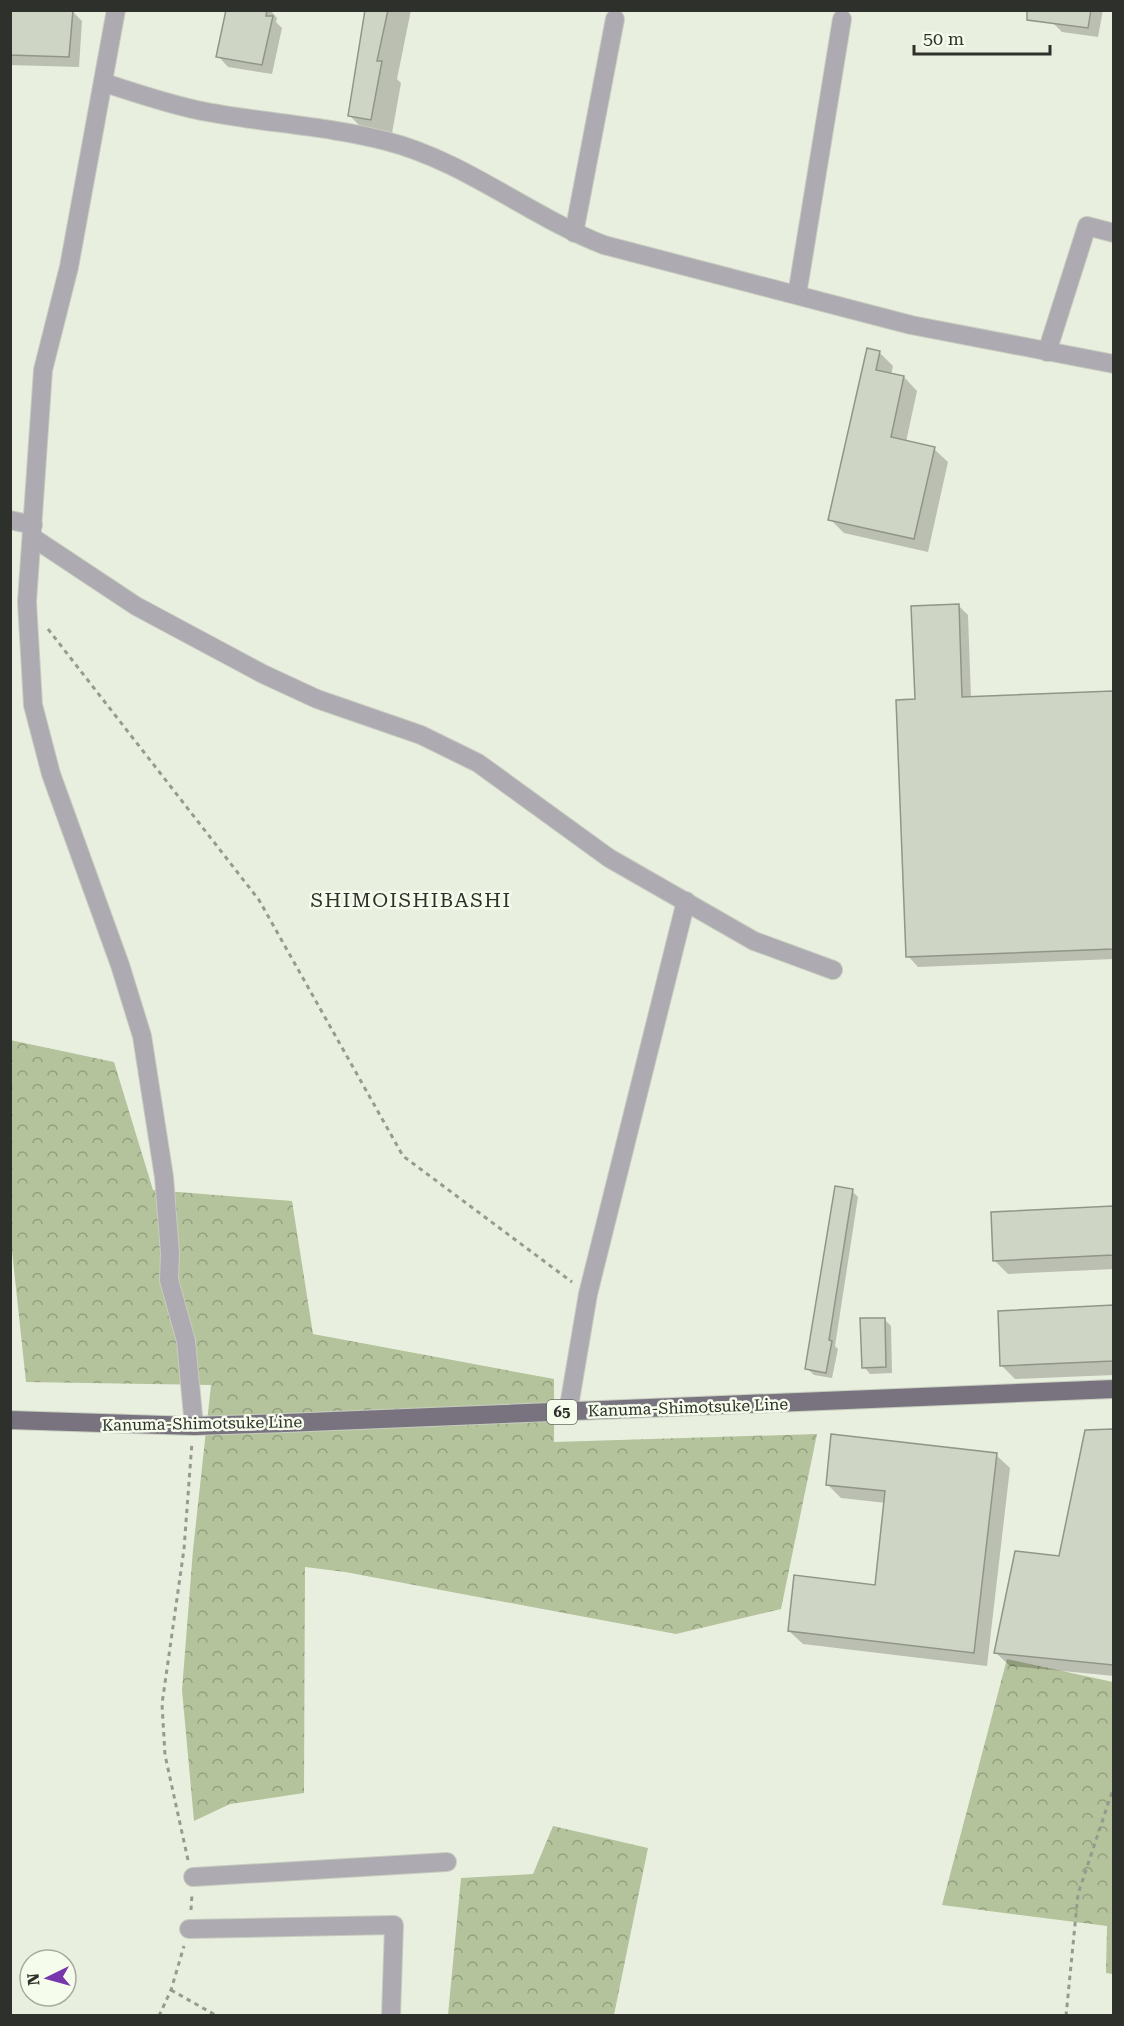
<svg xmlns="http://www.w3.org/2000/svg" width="1124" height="2026" viewBox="0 0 1124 2026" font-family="'Roboto Serif',serif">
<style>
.forest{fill:url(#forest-crowns)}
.shadow{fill:#0003}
.building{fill:#ced5c5;stroke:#909687;stroke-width:1.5}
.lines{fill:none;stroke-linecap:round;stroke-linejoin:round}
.minor-casing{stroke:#c7cdbf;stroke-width:20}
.major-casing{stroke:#c7cdbf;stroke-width:20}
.path{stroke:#969b8f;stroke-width:3;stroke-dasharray:4.5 4.5;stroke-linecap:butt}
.minor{stroke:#adaab1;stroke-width:18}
.major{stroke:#78737f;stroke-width:18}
.labels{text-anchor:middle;stroke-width:5;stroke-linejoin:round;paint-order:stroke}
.shield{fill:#f6fcec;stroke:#6a6e65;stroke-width:1.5}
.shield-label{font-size:15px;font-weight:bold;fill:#2e312b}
.street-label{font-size:16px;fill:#2e312b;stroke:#f6fcec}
.quarter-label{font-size:20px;letter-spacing:1.5px;fill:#2e312b;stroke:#f6fcec}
</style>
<defs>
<pattern id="forest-crowns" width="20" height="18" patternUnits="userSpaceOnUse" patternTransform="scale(1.5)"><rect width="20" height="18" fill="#b4c39b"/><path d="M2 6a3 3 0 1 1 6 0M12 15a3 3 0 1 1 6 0" fill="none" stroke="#939f7f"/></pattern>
</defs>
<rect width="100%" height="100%" fill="#e9efdf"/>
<g class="forest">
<path d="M10,1040L114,1062L153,1190L292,1201L313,1334L554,1379V1442L817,1434L781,1609L676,1634L345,1572L305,1567L304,1793L230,1804L194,1821L182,1690L193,1550L211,1385L26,1382L10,1232Z"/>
<path d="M1007,1659L1113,1682V1974L1106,1973L1107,1926L942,1905Z"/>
<path d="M553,1826L648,1848L614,2015H448L461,1878L533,1874Z"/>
</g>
<g class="shadow">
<path d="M10,10L72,11L82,21L79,67L10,65Z"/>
<path d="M227,10H270L277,18L276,22L282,28L272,74L228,67L218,56Z"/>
<path d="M367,10H411L397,79L401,83L391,139L370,136L350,116Z"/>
<path d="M1053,10H1103L1098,37L1062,32L1052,22Z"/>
<path d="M879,352L893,366L891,375L904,377L917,391L906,442L934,449L948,462L928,552L844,533L830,519Z"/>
<path d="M958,605L968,615L971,698L1114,692V959L918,967L908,956L916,701Z"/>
<path d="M852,1191L858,1197L835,1346L838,1349L832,1378L814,1375L807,1368Z"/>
<path d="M1114,1208V1269L1008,1274L995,1261L993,1214Z"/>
<path d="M1114,1307V1375L1015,1379L1002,1366L999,1312Z"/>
<path d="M884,1319L891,1326L892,1373L870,1374L864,1367Z"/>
<path d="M1114,1430V1676L1010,1666L996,1653L1060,1558L1086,1432Z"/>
<path d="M996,1455L1010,1468L987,1666L803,1644L789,1631L876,1586L886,1503L841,1498L827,1484Z"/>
</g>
<g class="building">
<path d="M10,10H73L69,57L10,55Z"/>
<path d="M226,10H267L266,16H273L262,65L216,57Z"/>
<path d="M365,10H388L377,61H382L371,120L348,116Z"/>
<path d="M1027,10H1091L1088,28L1027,20Z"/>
<path d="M867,348L880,351L876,370L904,376L891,437L935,447L914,539L828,520Z"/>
<path d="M959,604L962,697L1113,691V949L906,957L896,700L915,699L911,606Z"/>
<path d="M835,1186L853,1189L829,1340L832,1341L826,1373L805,1369Z"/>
<path d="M1113,1206V1255L993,1261L991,1212Z"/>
<path d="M1113,1305V1361L1000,1366L998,1311Z"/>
<path d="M860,1318H885L886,1367L862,1368Z"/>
<path d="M1113,1429V1665L994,1653L1015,1551L1059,1556L1085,1430Z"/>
<path d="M831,1434L997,1453L974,1653L788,1631L794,1575L875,1585L885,1491L826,1485Z"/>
</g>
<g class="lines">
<g class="minor-casing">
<g id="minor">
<path d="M116,10L69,267L43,370L27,602L33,705L51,774L120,965L142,1036L164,1177L170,1253L169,1280L186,1341L194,1426"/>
<path d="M105,83C135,93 165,103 197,110C259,123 324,125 386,141C465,161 529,216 604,245L911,325L1114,364"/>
<path d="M574,233L615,19"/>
<path d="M797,295L842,19"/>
<path d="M1047,352L1087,226L1114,233"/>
<path d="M10,520L33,525"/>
<path d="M32,537L136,606L263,674L317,699L421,735L478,763L609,858L754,941L833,970"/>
<path d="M568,1412L588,1294L686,901"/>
<path d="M193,1877L447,1862"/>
<path d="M189,1929L394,1925L391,2016"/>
</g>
</g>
<g class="major-casing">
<path id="major" d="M10,1420L194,1426L285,1423L1114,1389"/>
</g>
<g class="path">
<path d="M48,629L259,900L403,1156L572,1282"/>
<path d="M188,1860L165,1755L162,1704L184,1549L192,1442"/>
<path d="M191,1910L192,1893"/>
<path d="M171,1990L217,2016"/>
<path d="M159,2016L171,1990L184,1946"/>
<path d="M1066,2016L1078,1894L1114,1786"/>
</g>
<use href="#minor" class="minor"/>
<use href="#major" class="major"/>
</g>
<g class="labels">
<rect class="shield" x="547" y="1400" width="30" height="24" rx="4.5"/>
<g class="shield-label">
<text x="562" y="1417">65</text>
</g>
<g class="street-label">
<text transform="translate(688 1407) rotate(-2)" y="6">Kanuma-Shimotsuke Line</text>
<text transform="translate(202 1423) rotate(-1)" y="6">Kanuma-Shimotsuke Line</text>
</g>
<g class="quarter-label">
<text x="411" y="907">SHIMOISHIBASHI</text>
</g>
</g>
<rect width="1124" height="2026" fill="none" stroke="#2e312b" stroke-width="24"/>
<g transform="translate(48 1978) rotate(265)"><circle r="28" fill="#f6fcec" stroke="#a6ab9f" stroke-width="1.5"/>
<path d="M0-4.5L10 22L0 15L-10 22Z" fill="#7637ac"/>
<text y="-9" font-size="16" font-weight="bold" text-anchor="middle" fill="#2e312b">N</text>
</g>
<path d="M914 45v9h136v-9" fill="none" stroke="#2e312b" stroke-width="3"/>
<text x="923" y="45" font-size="18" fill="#2e312b" stroke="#f6fcec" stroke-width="4.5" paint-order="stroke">50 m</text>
</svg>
